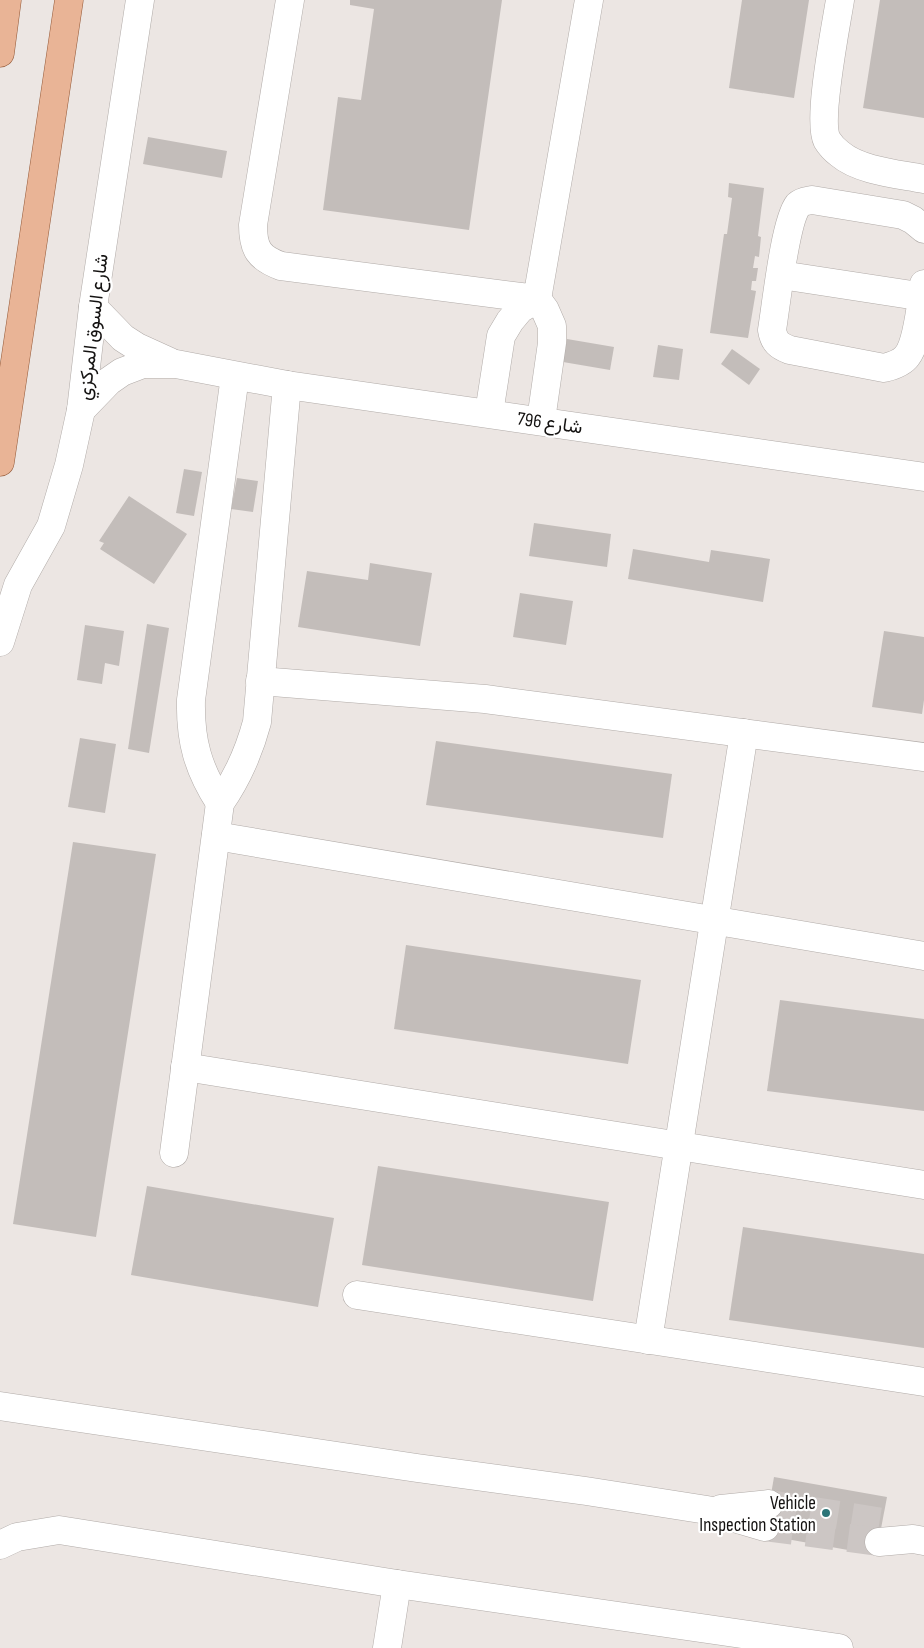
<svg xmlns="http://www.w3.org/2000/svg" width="924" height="1648" viewBox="0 0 924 1648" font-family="'Sofia Sans Condensed',Vazirmatn,sans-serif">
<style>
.building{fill:#c3bdba}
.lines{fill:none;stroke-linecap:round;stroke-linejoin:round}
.minor-tunnel{stroke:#ccc6c4;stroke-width:28;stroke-dasharray:28 14;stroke-linecap:butt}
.minor-casing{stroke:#b1aba8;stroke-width:29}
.major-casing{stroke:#955b3a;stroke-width:29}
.minor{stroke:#fff;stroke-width:28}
.major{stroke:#e9b496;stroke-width:28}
.poi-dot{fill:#2b7578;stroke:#fff;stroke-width:2}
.labels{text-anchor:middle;stroke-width:4.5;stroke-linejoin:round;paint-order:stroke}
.street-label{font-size:19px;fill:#141211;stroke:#fff}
.poi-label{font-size:19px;fill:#141211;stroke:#fff;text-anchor:end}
</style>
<rect width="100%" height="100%" fill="#ece6e3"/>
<g class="building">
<path d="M350,0H502L469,230L323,210L338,97L361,100L374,9L350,5Z"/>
<path d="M742,0H809L794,98L729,88Z"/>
<path d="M880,0H924V118L863,108Z"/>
<path d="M148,137L227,151L222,178L143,164Z"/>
<path d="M729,183L764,188L758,236L761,237L759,257L755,256L753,268H758L756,281H752L751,290L756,291L748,338L710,333L724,234H727L732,198L728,197Z"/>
<path d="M567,339L614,347L610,370L563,362Z"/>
<path d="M658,345L683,349L679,380L653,377Z"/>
<path d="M732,349L760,369L749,385L721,364Z"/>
<path d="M184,469L202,472L194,516L176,513Z"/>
<path d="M237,478L258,481L253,512L231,509Z"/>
<path d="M129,496L187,534L154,584L100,549L104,543L99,541Z"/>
<path d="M534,523L611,534L607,567L529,556Z"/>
<path d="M633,549L709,562L711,550L770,559L763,602L628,579Z"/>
<path d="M370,563L432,573L420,646L298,627L307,571L368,580Z"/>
<path d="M520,593L573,601L566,645L513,637Z"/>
<path d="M147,624L169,628L149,753L128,749Z"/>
<path d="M85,625L124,631L119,666L105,663L102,684L77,680Z"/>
<path d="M884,631L924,637V700L922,714L872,707Z"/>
<path d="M80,738L116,744L105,813L68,807Z"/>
<path d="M436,741L672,774L663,838L426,805Z"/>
<path d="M73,842L156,854L96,1237L13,1224Z"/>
<path d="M406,945L641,980L628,1064L394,1029Z"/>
<path d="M780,1000L924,1019V1111L767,1091Z"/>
<path d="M378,1166L609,1202L593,1301L362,1265Z"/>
<path d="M147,1186L334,1218L318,1307L131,1275Z"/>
<path d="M743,1227L924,1254V1348L729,1320Z"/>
<path d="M774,1477L887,1497L876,1555L764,1535Z"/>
</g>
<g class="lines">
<g class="minor-tunnel">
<path d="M769,1504L883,1522"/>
<path d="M765,1527L879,1542"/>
</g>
<g class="minor-casing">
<g id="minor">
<path d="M290,0L253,225C253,249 259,258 281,266L537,299L589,0"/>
<path d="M840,0C836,26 817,120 827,140C830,145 836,151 840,154C860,171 899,174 924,179"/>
<path d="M924,229L913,220L903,215L812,200C807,201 802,201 798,205C785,221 776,306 772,330C774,342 779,346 790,350L884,368C892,366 902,363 907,356C918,342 921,302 924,284"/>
<path d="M781,275L924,297"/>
<path d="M93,307L123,338L137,347L170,362"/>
<path d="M81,410L109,381L122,372L143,364H176L287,385L924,477"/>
<path d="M489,413L501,336L510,321L520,309L537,299L545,310L552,326V343L541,420"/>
<path d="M0,642L18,585L51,526L69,465L81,410L93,307L140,0"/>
<path d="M260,681L485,699L924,757"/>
<path d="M220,803C198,769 190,741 191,700L235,376"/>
<path d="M216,836L924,956"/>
<path d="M185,1067L924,1185"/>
<path d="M174,1153L220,803C238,777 249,752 257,722L287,385"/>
<path d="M357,1295L924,1382"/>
<path d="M648,1340L744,733"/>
<path d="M0,1406L417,1468L586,1491L707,1510L765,1527"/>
<path d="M721,1509L769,1504"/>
<path d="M879,1542L913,1539L924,1541"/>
<path d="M0,1545L17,1537L59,1530L397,1584L839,1648"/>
<path d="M387,1648L397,1584"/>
</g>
</g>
<g class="major-casing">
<g id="major">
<path d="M0,53L7,0"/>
<path d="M0,462L69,0"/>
</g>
</g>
<use href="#minor" class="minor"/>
<use href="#major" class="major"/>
</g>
<circle class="poi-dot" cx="826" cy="1513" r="5"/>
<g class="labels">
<g class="street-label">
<text transform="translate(92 327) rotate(-83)" y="7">شارع السوق المركزي</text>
<text transform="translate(550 422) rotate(8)" y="7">شارع 796</text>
</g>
<g class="poi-label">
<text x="816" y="1509">Vehicle<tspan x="816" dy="22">Inspection Station</tspan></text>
</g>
</g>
</svg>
